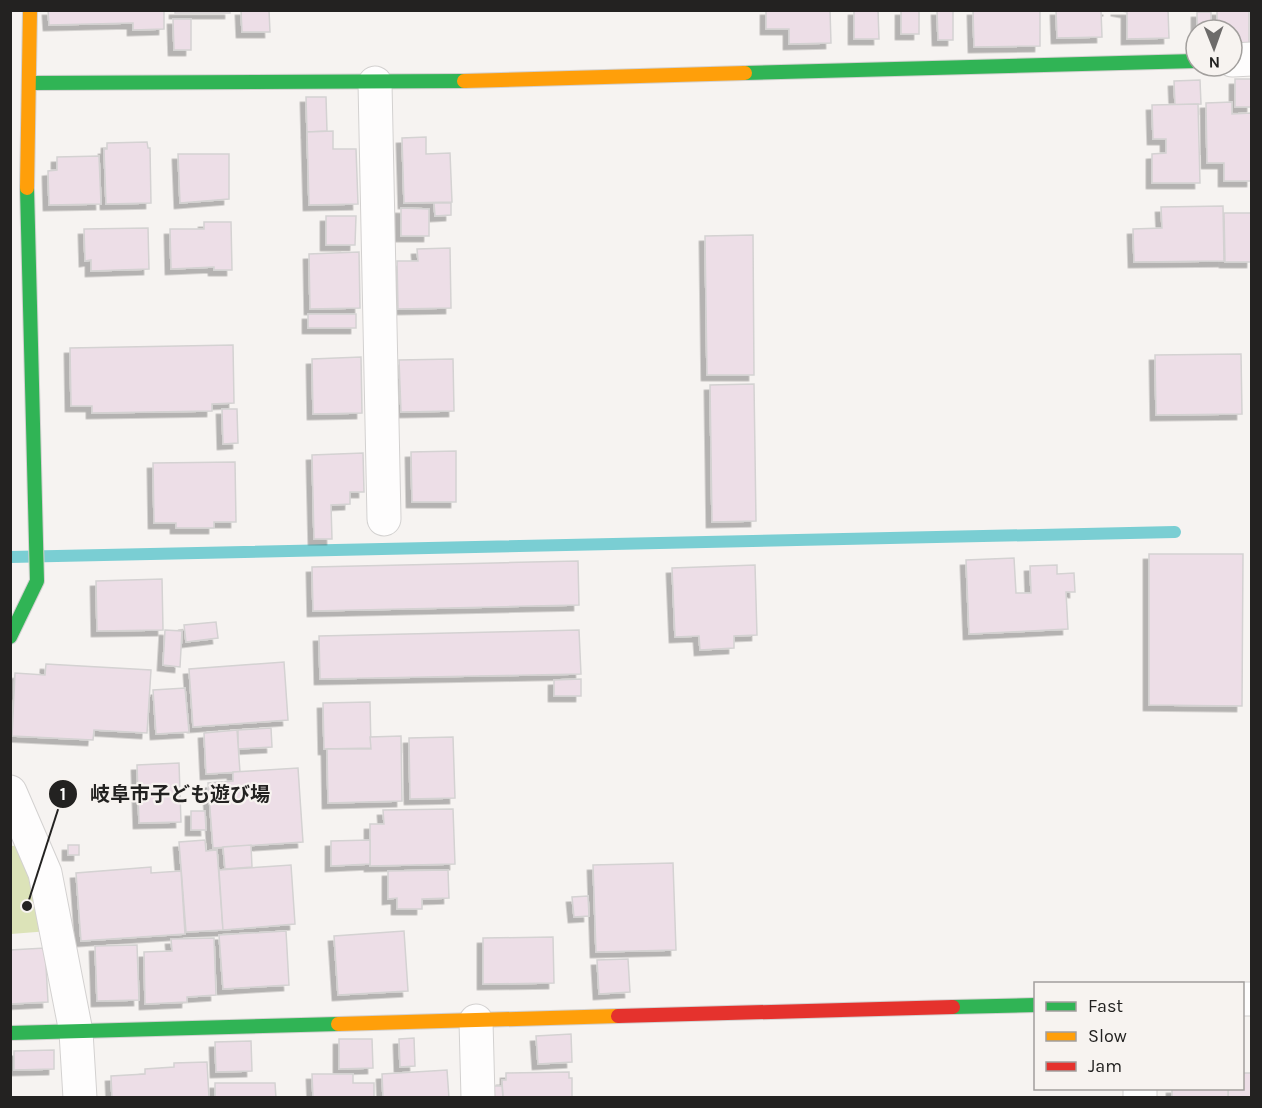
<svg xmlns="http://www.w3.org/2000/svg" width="1262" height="1108" viewBox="0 0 1262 1108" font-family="Karla,'Noto Sans JP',sans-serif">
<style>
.green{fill:#dce3b8}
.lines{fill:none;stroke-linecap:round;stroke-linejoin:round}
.stream{stroke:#7aced3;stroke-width:12}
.building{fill:#eddee7;stroke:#d4d2d2;stroke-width:1.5;filter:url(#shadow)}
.street-casing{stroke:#d3d1d0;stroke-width:35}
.fast-casing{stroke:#d3d1d0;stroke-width:16}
.slow-casing{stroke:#d3d1d0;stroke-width:16}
.jam-casing{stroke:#d3d1d0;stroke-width:16}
.street{stroke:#fefdfd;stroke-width:33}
.fast{stroke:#30b455;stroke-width:14}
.slow{stroke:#ff9f0a;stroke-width:14}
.jam{stroke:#e5322d;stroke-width:14}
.leader{fill:none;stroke:#232221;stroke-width:2}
.callout-dot{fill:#232221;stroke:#f7f3f0;stroke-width:2}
.mark-label{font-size:18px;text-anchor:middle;font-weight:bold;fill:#fff}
.callout-label{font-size:20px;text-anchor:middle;font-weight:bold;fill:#232221;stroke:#f7f3f0;stroke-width:4.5;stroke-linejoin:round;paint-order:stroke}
</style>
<defs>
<filter id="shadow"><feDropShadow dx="-5.5" dy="5.5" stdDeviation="0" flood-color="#0004"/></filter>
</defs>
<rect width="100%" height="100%" fill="#f6f3f1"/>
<path class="green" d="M24,845L49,931L11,934V846Z"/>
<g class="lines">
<path class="stream" d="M10,557L1175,532"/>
</g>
<g class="building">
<path d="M48,10H164V29L133,30V23L49,25Z"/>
<rect x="175" y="10" width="55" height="3"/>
<path d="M241,10H269L270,32H242Z"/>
<path d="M766,10H830L831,43L789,44V29H766Z"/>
<path d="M854,10H878L879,39H854Z"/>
<rect x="901" y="10" width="18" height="24"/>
<path d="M937,10H953V40H938Z"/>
<path d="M973,10H1040V46L974,47Z"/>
<path d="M1056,10H1109L1101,11L1102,37L1057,38Z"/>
<path d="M1116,10H1168L1169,38L1127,39V12Z"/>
<path d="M1217,10H1249V43L1232,44V30H1217Z"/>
<rect x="1197" y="12" width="14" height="18"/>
<path d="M173,19H191V50H174Z"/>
<rect x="1235" y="79" width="17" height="28"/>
<path d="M1200,80L1201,104L1175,105L1174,81Z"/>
<path d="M306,97H326L327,131L307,132Z"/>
<path d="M1232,102V114L1252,113V181H1224V163H1207L1206,103Z"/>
<path d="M1198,104L1200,183H1152V154L1166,153V139H1153L1152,105Z"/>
<path d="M333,131V149H356L358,204L309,205L307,132Z"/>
<path d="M426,137V154L450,153L452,202L404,203L402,138Z"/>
<path d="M147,142L148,148H150L151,203L106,204L104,149H107V143Z"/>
<path d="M178,154H229V199L180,203Z"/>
<path d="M99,156L101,204L49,205L48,171L57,170V157Z"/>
<path d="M434,203H451V215L435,216Z"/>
<path d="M1223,206L1224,261L1134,262L1133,229L1162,228L1161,207Z"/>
<path d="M401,208L429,209V236H401Z"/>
<path d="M1224,213H1252V262H1225Z"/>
<path d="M326,216H356L355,245H326Z"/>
<path d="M204,222H231L232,270H214V267L171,269L170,229H204Z"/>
<path d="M148,228L149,269L91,271V260L85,261L84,229Z"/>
<path d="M753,235L754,375H707L705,236Z"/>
<path d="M450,248L451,308L398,309L397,261H418L417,249Z"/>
<path d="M359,252L360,308L310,309L309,254Z"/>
<rect x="308" y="314" width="48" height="14"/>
<path d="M233,345L234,403L212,404V411L92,413V406H71L70,348Z"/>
<path d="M1241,354L1242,414L1156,415L1155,355Z"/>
<path d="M361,357L362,413L313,414L312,359Z"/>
<path d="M453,359L454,411L401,412L399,360Z"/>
<path d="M754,384L756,521L712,522L710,385Z"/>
<path d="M222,409H237L238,443L223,444Z"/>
<path d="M456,451V502H412L411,452Z"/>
<path d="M363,453L364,492H350V504L331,505L332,539H314L312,455Z"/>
<path d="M235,462L236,522H214V528H176V523H154L153,463Z"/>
<path d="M1149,554H1243L1242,706L1149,705Z"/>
<path d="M1014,558L1016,593H1031L1030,566L1057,565V574L1074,573L1075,592H1066L1068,629L969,634L966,560Z"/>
<path d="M578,561L579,605L313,611L312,567Z"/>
<path d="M755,565L757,635L734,636V648L700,650L699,636L675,637L672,568Z"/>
<path d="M162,579L163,630L97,631L96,581Z"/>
<path d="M216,622L218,638L186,642L184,625Z"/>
<path d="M165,630L182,631L180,667L163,665Z"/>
<path d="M579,630L581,674L320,679L319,636Z"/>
<path d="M284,662L288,720L193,727L189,669Z"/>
<path d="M46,664L151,670L147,733L94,730L93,740L12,736L15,673L45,675Z"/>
<path d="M581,679V696H554V680Z"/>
<path d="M185,688L189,732L156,734L153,690Z"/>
<path d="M370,702L371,748L324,749L323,703Z"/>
<path d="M271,728L272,747L238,749V730Z"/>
<path d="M237,730L240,772L206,774L204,733Z"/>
<path d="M401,736L402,801L328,803L327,749H371L370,737Z"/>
<path d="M453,737L455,798L410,799L409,738Z"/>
<path d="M179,763L181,822L139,823L137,765Z"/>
<path d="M298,768L303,842L213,848L208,783L233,781V772Z"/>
<path d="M453,809L455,864L370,866V824H384L383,810Z"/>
<path d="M191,811H205L206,830H191Z"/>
<path d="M205,840L206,851L217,850L223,930L186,932L179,842Z"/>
<path d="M370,840V864L331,866V841Z"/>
<rect x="68" y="845" width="11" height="10"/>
<path d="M251,845L252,867L225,869L223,847Z"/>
<path d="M673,863L676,950L596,952L593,865Z"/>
<path d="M291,865L295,924L223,930L219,870Z"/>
<path d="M151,867V873L181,871L185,934L81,941L76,873Z"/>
<path d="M448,870L449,898L422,899V909H397V898L388,899V871Z"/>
<path d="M588,896L589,916L574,917L572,897Z"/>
<path d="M286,931L289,985L223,989L219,935Z"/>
<path d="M404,931L408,991L338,995L334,936Z"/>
<path d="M553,937L554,983L483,984V938Z"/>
<path d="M214,938L216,995L187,997V1002L145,1004L144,952L172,951L171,939Z"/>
<path d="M137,945L139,1000L97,1001L95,946Z"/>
<path d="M45,948L48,1002L10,1004V950Z"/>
<path d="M628,959L630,992L599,994L597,960Z"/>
<path d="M571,1034L572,1062L538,1064L536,1036Z"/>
<path d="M414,1038L415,1066L400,1067L399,1039Z"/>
<path d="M339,1039H372L373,1068L339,1069Z"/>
<path d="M251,1041L252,1071L216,1072L215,1042Z"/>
<path d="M54,1050V1069L14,1070V1051Z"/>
<path d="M207,1062L209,1098H112L111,1076L145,1074V1069L174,1067V1063Z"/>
<path d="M447,1070L449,1098H383L382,1074Z"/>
<path d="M569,1072V1078H572V1098H503L502,1080H506V1073Z"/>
<path d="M1242,1073H1252V1098H1228V1088H1242Z"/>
<path d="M312,1074H353V1083H374V1098H313Z"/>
<path d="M215,1083H275L276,1098H215Z"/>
<path d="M494,1086H502L503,1098H494Z"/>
<rect x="1172" y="1088" width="56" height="10"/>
</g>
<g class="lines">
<g class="street-casing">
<g id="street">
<path d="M1232,60L1252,59"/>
<path d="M375,83L384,519"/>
<path d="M10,792L45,873L76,1032L80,1098"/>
<path d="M1242,999H1252"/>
<path d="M476,1021L478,1098"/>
<path d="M1140,1098V1088"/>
</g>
</g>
<g class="fast-casing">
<g id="fast">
<path d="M745,73L1196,61"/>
<path d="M30,83L464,81"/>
<path d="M10,637L37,581L27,188"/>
<path d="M953,1007L1036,1005"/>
<path d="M10,1033L338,1024"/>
</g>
</g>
<g class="slow-casing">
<g id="slow">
<path d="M464,81L745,73"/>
<path d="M27,188L30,10"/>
<path d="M338,1024L618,1016"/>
</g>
</g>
<g class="jam-casing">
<path id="jam" d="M618,1016L953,1007"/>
</g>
<use href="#street" class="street"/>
<use href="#fast" class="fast"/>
<use href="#slow" class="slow"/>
<use href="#jam" class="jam"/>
</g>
<path class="leader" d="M27 906L63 794"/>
<g class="callout-dot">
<circle cx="27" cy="906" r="6"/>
<circle cx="63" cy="794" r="15"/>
</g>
<g class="mark-label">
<text x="63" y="800">1</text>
</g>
<g class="callout-label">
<text x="180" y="801">岐阜市子ども遊び場</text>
</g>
<rect width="1262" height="1108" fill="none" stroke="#232221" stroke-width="24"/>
<rect x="1034" y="982" width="210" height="108" fill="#f7f3f0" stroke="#a29f9d" stroke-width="1.5"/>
<rect x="1046" y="1002" width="30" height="9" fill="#30b455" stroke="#a29f9d" stroke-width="1.5"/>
<text x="1088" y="1012" font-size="18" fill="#232221">Fast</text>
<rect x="1046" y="1032" width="30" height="9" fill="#ff9f0a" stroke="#a29f9d" stroke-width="1.5"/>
<text x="1088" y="1042" font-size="18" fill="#232221">Slow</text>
<rect x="1046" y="1062" width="30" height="9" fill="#e5322d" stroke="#a29f9d" stroke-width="1.5"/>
<text x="1088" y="1072" font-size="18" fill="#232221">Jam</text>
<g transform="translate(1214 48) rotate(179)"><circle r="28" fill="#f7f3f0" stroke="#a29f9d" stroke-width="1.5"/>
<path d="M0-4.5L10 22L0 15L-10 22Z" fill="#6d6b6a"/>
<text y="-9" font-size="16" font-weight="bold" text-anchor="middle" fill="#232221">N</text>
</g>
</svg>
